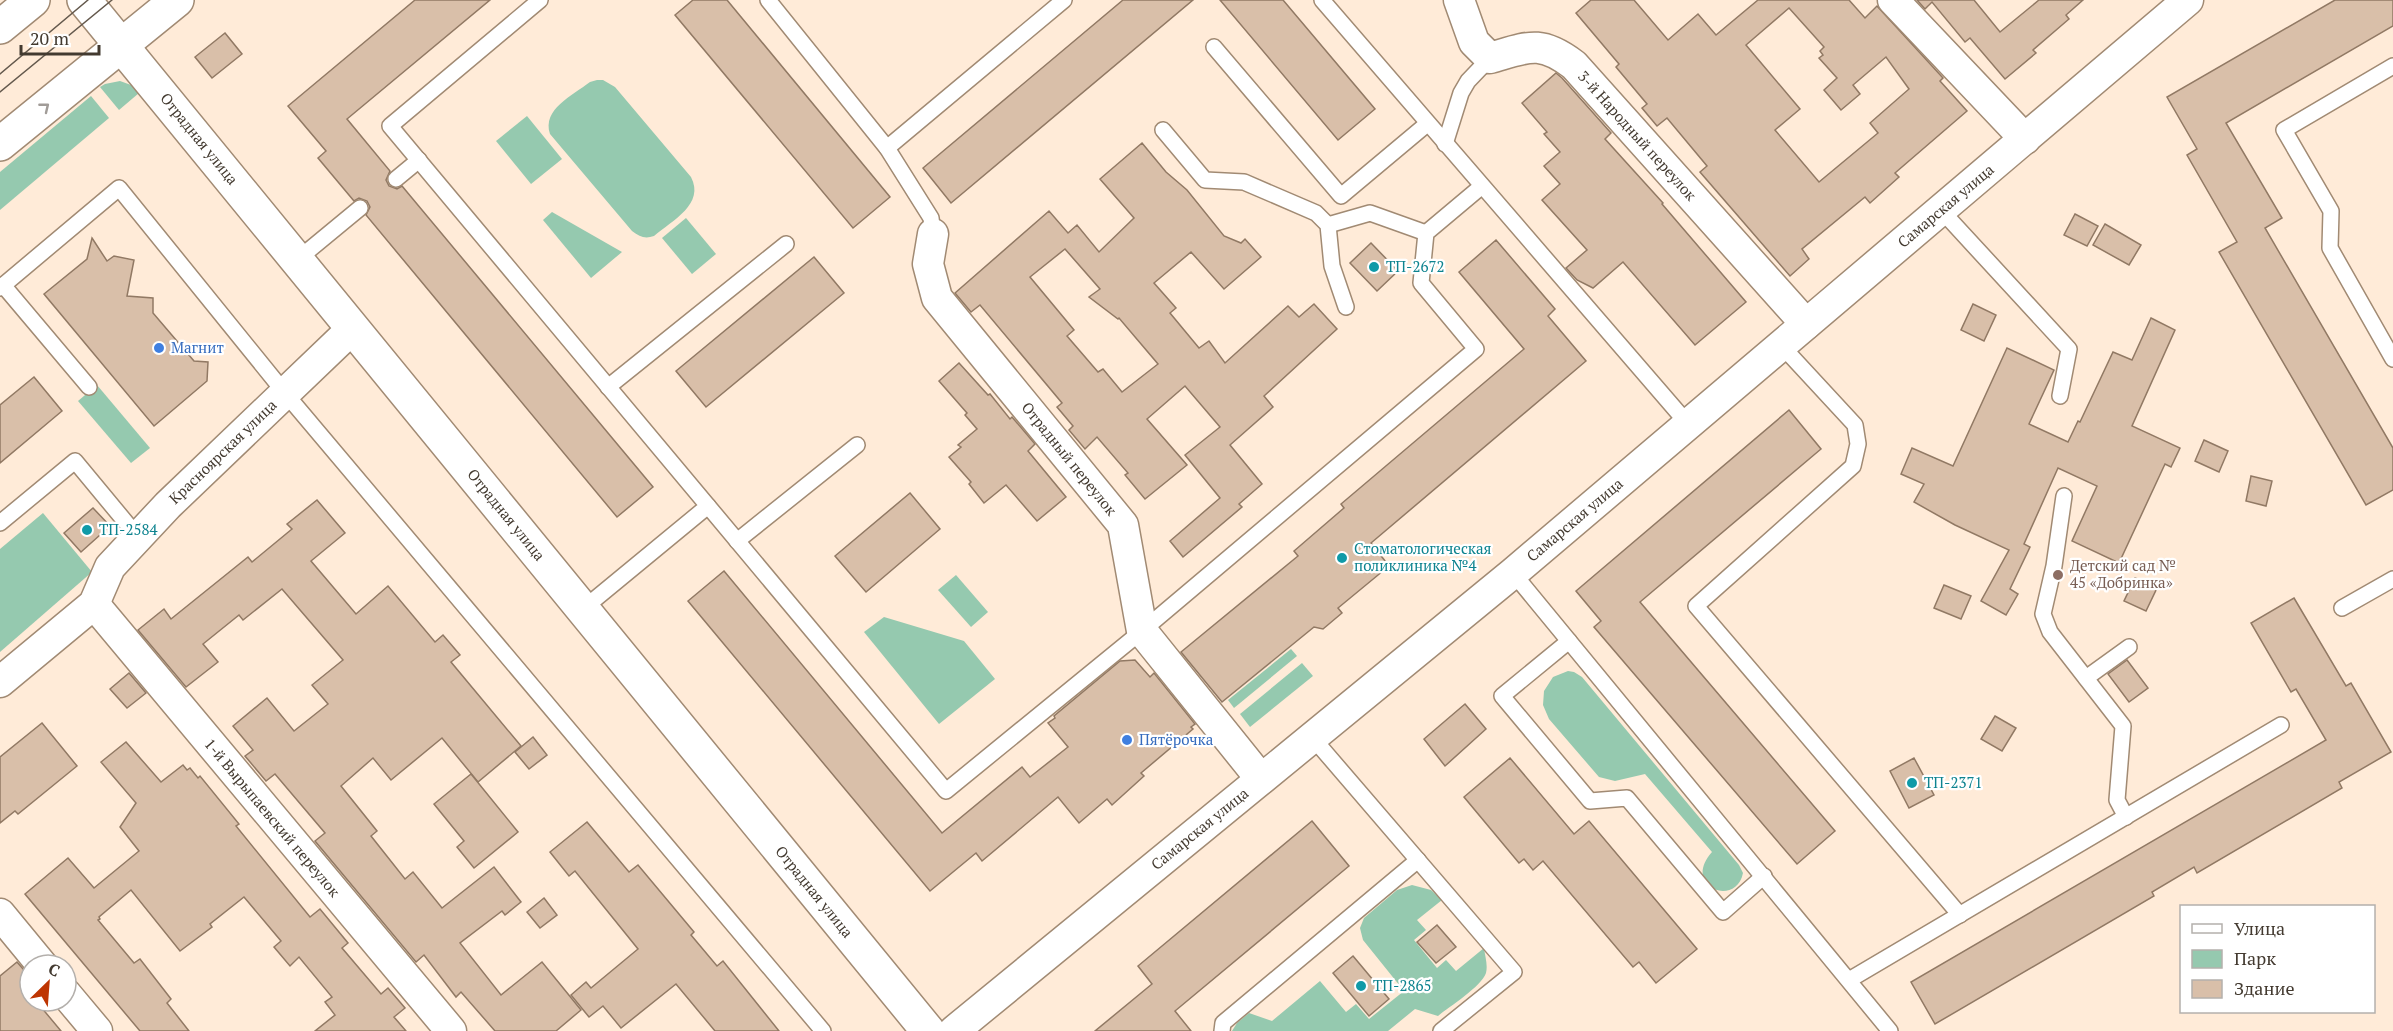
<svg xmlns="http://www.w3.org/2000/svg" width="2393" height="1031" viewBox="0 0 2393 1031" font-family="'PT Serif',serif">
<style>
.green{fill:#95c9af}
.building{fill:#d9bfa9;stroke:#917964;stroke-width:1.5;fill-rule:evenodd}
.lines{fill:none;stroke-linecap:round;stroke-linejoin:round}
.lane-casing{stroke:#a18a73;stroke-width:18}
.street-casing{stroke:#a18a73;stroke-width:33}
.secondary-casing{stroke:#a18a73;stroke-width:36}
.lane{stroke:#fff;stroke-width:15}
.street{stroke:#fff;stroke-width:30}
.secondary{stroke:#fff;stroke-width:33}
.tram{stroke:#64594d;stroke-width:1.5}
.oneway{stroke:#a19c98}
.culture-dot{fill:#0f9aa8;stroke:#fff;stroke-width:2}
.shop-dot{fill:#3f7fe0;stroke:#fff;stroke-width:2}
.education-dot{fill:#8d6e63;stroke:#fff;stroke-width:2}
.labels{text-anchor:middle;stroke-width:4.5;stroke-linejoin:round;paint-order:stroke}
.street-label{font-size:15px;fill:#433a30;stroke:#fff}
.culture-label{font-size:15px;fill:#0d838f;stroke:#fff;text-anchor:start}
.shop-label{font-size:15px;fill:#366cbe;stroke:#fff;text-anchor:start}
.education-label{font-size:15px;fill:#785e54;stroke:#fff;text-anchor:start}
</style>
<rect width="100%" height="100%" fill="#ffebd8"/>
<g class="green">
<path d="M597,80H603L615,87L691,177C705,204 673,220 654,236C645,239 640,237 632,231L550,134C542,109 572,96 590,82Z"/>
<path d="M120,81L131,85L139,93L119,110L100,87L105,84Z"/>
<path d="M91,96L109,118L0,210V172Z"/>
<path d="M527,116L562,159L531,184L496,141Z"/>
<path d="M552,212L622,252L591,278L543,220Z"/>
<path d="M686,218L716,254L692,274L662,238Z"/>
<path d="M97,385L150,448L131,463L78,401Z"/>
<path d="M43,513L92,572L0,652V549Z"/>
<path d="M956,575L988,612L971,627L938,590Z"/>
<path d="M884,617L964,641L995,679L939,724L864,632Z"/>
<path d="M1291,649L1297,656L1234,708L1228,700Z"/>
<path d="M1302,663L1313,676L1250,727L1240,714Z"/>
<path d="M1568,671L1574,672L1582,677L1739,865L1743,873C1736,908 1681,887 1712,852L1645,774L1615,781L1599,777L1549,719L1543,705L1544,691L1553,677Z"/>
<path d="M1412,885L1431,890L1442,900L1417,920L1426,930L1414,940L1437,968L1446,960L1456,971L1484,948C1485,956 1488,965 1486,973C1481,987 1450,1006 1438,1016L1415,1009L1388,1031H1232L1237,1023L1249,1013L1272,1021L1320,981L1346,1012L1356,1004L1369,1019L1404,991L1363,940L1360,928L1364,918L1397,890Z"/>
</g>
<g class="building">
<path d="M415,0H490L347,119L390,171L386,180L389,186L397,189L402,186L653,487L617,517L366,215L370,207L367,201L359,198L354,201L318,158L326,151L288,106Z"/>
<path d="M693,0H727L890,197L853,228L675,15Z"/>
<path d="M1123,0H1193L951,203L923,168Z"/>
<path d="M1220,0H1283L1375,109L1338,140Z"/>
<path d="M1591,0H1634L1668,40L1698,14L1716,35L1758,0H1849L1865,18L1877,6L1943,78L1940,81L1967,111L1895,173L1899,177L1870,203L1865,197L1802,249L1809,259L1790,276L1700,172L1707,166L1667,118L1657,126L1642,108L1647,104L1616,67L1619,64L1576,13ZM1789,8L1824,47L1820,51L1823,55L1819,58L1837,78L1824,90L1841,110L1860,94L1853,85L1886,57L1909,89L1870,123L1878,133L1819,182L1775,130L1800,109L1746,45Z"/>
<path d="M1917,0H1974L2000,32L2039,0H2083L2066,15L2069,19L2033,50L2036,53L2005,79L1970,38L1965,42L1932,2L1925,9Z"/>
<path d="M2335,0H2393V26L2226,123L2282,218L2265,228L2393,448V490L2366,505L2219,252L2237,242L2187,155L2197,149L2167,97Z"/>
<path d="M225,33L242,54L212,78L195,57Z"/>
<path d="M1556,73L1562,78L1611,133L1605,139L1663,203L1662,204L1746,302L1695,345L1623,262L1593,288L1577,280L1566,268L1587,250L1542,200L1560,184L1544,166L1560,152L1544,134L1547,132L1522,103Z"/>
<path d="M1142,143L1166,172L1187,190L1224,236L1241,243L1245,239L1261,257L1224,289L1191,252L1154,283L1176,308L1170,313L1199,348L1209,341L1225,363L1288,306L1299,317L1314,304L1337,329L1264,396L1273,407L1230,445L1262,484L1239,504L1242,507L1183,557L1170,541L1220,498L1185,455L1220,427L1185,386L1147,419L1187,465L1145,499L1125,475L1128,473L1097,437L1085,449L1069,430L1073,426L1057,407L1062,403L980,305L971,312L955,293L1049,211L1068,233L1077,225L1099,252L1134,218L1100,179ZM1065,249L1100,289L1089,297L1118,319L1119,318L1158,364L1122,392L1103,369L1098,372L1067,336L1074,330L1030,277Z"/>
<path d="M2075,214L2098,226L2087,246L2064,235Z"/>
<path d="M2105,224L2141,245L2129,265L2093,245Z"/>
<path d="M92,238L107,261L114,256L134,260L127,296L153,298V313L194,361L208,362L207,381L154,426L44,294L87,259Z"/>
<path d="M1496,240L1555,309L1548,316L1586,361L1371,543L1389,566L1338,608L1342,613L1323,629L1314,627L1222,702L1181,652L1298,556L1294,551L1344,508L1341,504L1524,349L1459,272Z"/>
<path d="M1371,243L1398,271L1377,291L1350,263Z"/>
<path d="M814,257L844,293L706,407L676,371Z"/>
<path d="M1973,304L1996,315L1984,341L1961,330Z"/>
<path d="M2151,318L2175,330L2132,426L2180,448L2171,467L2165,464L2119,563L2072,541L2097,486L2058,468L2024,544L2030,547L2010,589L2018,594L2006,615L1981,601L2009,550L1955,525L1914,502L1924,484L1901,474L1912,448L1953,466L2007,348L2054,370L2029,424L2068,442L2078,421L2080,422L2113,352L2132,360Z"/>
<path d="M959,363L988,395L990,394L1010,419L1012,417L1035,444L1028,451L1066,497L1037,521L1006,485L984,503L969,484L971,482L949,457L961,447L958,445L977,429L965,415L967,413L939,381Z"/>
<path d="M34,377L62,411L0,463V405Z"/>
<path d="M1789,410L1821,449L1640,602L1835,831L1797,864L1594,627L1601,621L1576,591Z"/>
<path d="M2204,440L2228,451L2219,472L2195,461Z"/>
<path d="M2251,476L2272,481L2266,506L2246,501Z"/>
<path d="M910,493L940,529L866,592L835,556Z"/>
<path d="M317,500L345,533L311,561L356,614L388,586L435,642L443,635L460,655L451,662L521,746L478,782L442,738L391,780L373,758L341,786L377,831L371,836L405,879L413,872L442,908L494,867L521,902L505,915L502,911L460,943L501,995L542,962L581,1010L556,1031H495L461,992L456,997L424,955L416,962L315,841L325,833L275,774L266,781L245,756L253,750L233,726L267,698L294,731L328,704L312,685L343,660L282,589L243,620L239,615L203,644L218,662L186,687L138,630L164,609L171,619L248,557L252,562L292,529L287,524Z"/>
<path d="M93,508L110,526L81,552L64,533Z"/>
<path d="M724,571L942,833L1022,767L1030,777L1068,747L1048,723L1055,718L1054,716L1120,661L1135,660L1150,677L1154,673L1195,724L1191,727L1193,729L1141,773L1144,776L1112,805L1107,799L1079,823L1058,797L982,861L976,853L930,891L688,601Z"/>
<path d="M2135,578L2157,588L2146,611L2124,601Z"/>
<path d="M1944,585L1971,596L1961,619L1934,608Z"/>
<path d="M2294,598L2346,686L2351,683L2391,752L2339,782L2342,788L2197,873L2194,867L2152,892L2154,896L1935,1024L1911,982L2326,740L2296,689L2291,692L2251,623Z"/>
<path d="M2127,660L2148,688L2129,702L2108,674Z"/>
<path d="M129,673L146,693L127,708L110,689Z"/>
<path d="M1465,704L1486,729L1445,766L1424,739Z"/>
<path d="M1995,716L2016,728L2002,751L1981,739Z"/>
<path d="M42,723L77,766L18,814L15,811L0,823V757Z"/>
<path d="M533,737L547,755L529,769L515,752Z"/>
<path d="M126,742L161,782L183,765L187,770L190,768L198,778L200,776L239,824L236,826L310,917L320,909L348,943L342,948L381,994L388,988L405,1008L394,1017L406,1031H315L335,1015L325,1002L332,997L299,957L290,966L274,947L281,941L244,897L210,924L212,927L180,951L131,890L99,917L100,919L98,920L134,963L140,959L171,999L167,1003L189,1031H140L25,894L68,858L94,888L139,851L120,827L136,803L101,762Z"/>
<path d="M1510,758L1574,834L1589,821L1697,949L1656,983L1639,962L1633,967L1543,861L1533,870L1524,859L1519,863L1464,797Z"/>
<path d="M1914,758L1934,795L1909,808L1890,771Z"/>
<path d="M471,774L518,832L474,868L457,847L464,841L434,804Z"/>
<path d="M1312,821L1349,866L1175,1011L1191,1031H1095L1152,984L1138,966Z"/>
<path d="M587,822L629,872L638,865L694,932L691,935L717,966L723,961L779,1031H715L676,984L621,1028L603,1006L589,1017L571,995L586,982L591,988L638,949L575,871L569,876L550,852Z"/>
<path d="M544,898L557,915L540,928L527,912Z"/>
<path d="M1437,925L1456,947L1436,963L1417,942Z"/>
<path d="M1353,956L1389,999L1369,1016L1333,973Z"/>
<path d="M17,962L30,977V1001H36L61,1031H0V976Z"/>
</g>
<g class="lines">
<g class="lane-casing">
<g id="lane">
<path d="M540,0L390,126L708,506L583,609"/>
<path d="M768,0L887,148L931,218L933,234"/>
<path d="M1322,0L1688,424"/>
<path d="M1214,47L1341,196L1427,124"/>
<path d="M2393,66L2284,130L2331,211L2330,248L2393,359"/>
<path d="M1163,130L1205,180L1244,182L1316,213L1328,225L1332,266L1346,307"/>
<path d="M1445,144L1461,93L1468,81L1490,58"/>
<path d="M887,148L1064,0"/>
<path d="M396,179L419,160"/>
<path d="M1941,210L2069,349L2060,396"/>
<path d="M1328,225L1370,213L1426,233"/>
<path d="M297,260L360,208"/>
<path d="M3,285L89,387"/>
<path d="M0,288L119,188L285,393L823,1031"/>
<path d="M1781,345L1855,425L1858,444L1853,466L1696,606L1960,915"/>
<path d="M608,387L786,244"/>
<path d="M2064,496L2054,566L2043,614L2050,632L2123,726L2117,800L2126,817"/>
<path d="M708,506L946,791L1142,631L1476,349L1421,283L1426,233L1482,186"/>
<path d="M0,523L75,461L138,537"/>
<path d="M737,541L857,445"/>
<path d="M1513,573L1890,1031"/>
<path d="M2342,608L2393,579"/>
<path d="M1569,641L1502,696L1590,801L1627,798L1723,912L1764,876"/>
<path d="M2086,678L2129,647"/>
<path d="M1312,737L1514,972L1441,1031"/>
<path d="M1849,980L2281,725"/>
<path d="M1222,1031L1223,1023L1418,860"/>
</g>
</g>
<g class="street-casing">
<g id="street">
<path d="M1459,0L1474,42L1490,58C1528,47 1540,39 1574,65L1806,324"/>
<path d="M1893,0L2025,139"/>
<path d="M933,234L928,264L937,298L1123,525L1142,631L1261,779"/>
<path d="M94,604L451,1031"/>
<path d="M0,682L94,604L110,567L168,505L353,328"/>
<path d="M0,914L42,965"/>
<path d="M66,994L97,1031"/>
<path d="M954,1031L1513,573L2188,0"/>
</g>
</g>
<g class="secondary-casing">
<g id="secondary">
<path d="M84,0L928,1031"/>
<path d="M0,27L33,0"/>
<path d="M0,144L177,0"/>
</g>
</g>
<use href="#lane" class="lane"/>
<use href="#street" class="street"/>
<use href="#secondary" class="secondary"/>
<g class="tram">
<path d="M0,74L88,0"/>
<path d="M0,92L112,0"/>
</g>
</g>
<defs><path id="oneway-chevron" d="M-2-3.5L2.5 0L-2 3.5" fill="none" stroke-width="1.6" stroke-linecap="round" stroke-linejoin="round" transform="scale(1.5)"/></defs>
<use class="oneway" href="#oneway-chevron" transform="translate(45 107) rotate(-39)"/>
<g class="culture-dot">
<circle cx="1374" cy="267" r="6"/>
<circle cx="87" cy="530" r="6"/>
<circle cx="1342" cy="558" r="6"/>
<circle cx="1912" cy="783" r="6"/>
<circle cx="1361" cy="986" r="6"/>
</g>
<g class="shop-dot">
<circle cx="159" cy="348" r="6"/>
<circle cx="1127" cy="740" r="6"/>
</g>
<circle class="education-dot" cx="2058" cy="575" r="6"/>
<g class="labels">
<g class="street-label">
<text transform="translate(1637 136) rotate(48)" y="5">3-й Народный переулок</text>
<text transform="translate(199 139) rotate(51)" y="5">Отрадная улица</text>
<text transform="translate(1946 206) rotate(-40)" y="5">Самарская улица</text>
<text transform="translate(223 452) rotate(-44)" y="5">Красноярская улица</text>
<text transform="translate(1069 459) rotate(51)" y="5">Отрадный переулок</text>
<text transform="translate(506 515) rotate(51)" y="5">Отрадная улица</text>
<text transform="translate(1575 520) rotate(-40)" y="5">Самарская улица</text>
<text transform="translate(272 818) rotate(50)" y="5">1-й Вырыпаевский переулок</text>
<text transform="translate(1200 829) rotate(-39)" y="5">Самарская улица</text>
<text transform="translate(814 892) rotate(51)" y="5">Отрадная улица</text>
</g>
<g class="culture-label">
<text x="1386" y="272">ТП-2672</text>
<text x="99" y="535">ТП-2584</text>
<text x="1354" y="554">Стоматологическая<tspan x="1354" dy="17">поликлиника №4</tspan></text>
<text x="1924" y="788">ТП-2371</text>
<text x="1373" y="991">ТП-2865</text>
</g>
<g class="shop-label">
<text x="171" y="353">Магнит</text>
<text x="1139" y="745">Пятёрочка</text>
</g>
<g class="education-label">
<text x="2070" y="571">Детский сад №<tspan x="2070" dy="17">45 «Добринка»</tspan></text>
</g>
</g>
<rect x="2180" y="905" width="195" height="108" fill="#ffffff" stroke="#b4b0ac" stroke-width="1.5"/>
<rect x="2192" y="924" width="30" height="9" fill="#ffffff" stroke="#b4b0ac" stroke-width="1.5"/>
<text x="2234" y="935" font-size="18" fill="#433a30">Улица</text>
<rect x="2192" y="950" width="30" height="18" fill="#95c9af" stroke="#b4b0ac" stroke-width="1.5"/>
<text x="2234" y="965" font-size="18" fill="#433a30">Парк</text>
<rect x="2192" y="980" width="30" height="18" fill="#d9bfa9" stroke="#b4b0ac" stroke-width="1.5"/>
<text x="2234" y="995" font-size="18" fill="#433a30">Здание</text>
<g transform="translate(48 983) rotate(25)"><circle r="28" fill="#ffffff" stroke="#b4b0ac" stroke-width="1.5"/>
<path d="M0-4.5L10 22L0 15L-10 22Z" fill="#be3502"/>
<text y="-9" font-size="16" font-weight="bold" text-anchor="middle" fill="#433a30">С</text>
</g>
<path d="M21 45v9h78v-9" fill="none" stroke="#433a30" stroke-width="3"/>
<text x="30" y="45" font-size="18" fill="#433a30" stroke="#ffffff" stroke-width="4.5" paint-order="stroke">20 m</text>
</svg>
